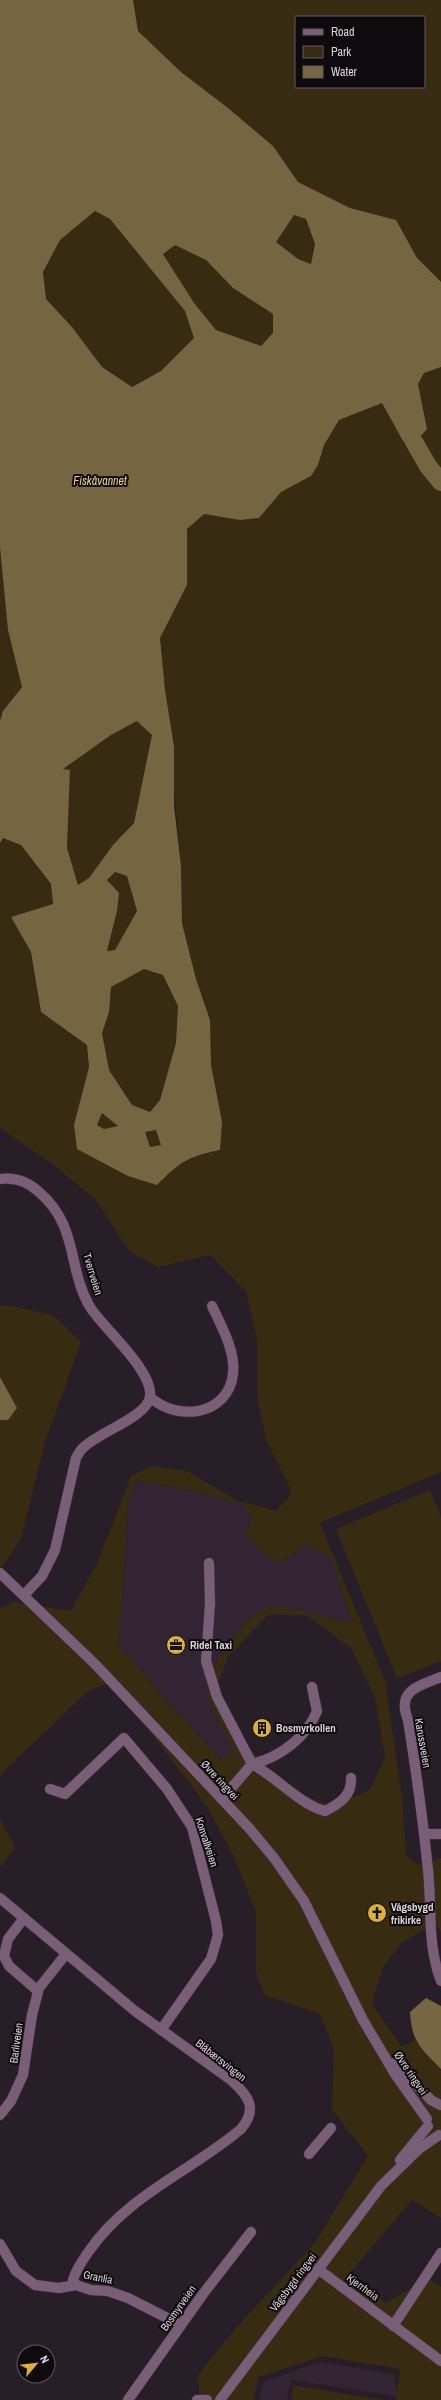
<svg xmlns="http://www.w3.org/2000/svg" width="441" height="2400" viewBox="0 0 441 2400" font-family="'Archivo Narrow',sans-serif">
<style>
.built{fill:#322432}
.green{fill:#372c12;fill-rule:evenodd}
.water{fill:#756641;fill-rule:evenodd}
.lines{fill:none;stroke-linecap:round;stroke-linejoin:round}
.river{stroke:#756641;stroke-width:18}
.minor-casing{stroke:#413840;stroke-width:11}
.minor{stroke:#795e78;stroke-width:10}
.labels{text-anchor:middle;stroke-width:4;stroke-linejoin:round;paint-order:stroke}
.street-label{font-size:11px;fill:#dcd5dc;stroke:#0e0a0e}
.poi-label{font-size:11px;font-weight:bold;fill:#dcd5dc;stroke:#0e0a0e;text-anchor:start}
.water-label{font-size:12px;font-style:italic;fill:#ecd292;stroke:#0e0a0e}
</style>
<rect width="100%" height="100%" fill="#281e27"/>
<g class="built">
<path d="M135,1480L199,1492L244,1506L252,1520L306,1544L331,1558L352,1623L270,1607L231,1640L213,1670L207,1694L234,1752L220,1760L119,1646L128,1505Z"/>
<path d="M319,2362L395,2374L397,2396L291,2380L287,2400H259L263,2382Z"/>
</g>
<g class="green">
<path d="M133,0H441V282L417,258L396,220L350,208L298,182L273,146L228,108L181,72L138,31ZM296,17H424V87H296Z"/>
<path d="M95,211L110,219L185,311L195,339L161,371L132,387L102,367L72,327L46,299L43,272L60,240Z"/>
<path d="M294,215L306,219L315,244L311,264L298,259L276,242Z"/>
<path d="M175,245L206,260L233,288L273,314V333L261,347L216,330L194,303L163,253Z"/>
<path d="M441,367V1472L320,1523L385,1681L402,1798L406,1855L418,1865L441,1858V1933L436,1922L401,1943L382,1969L372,2004L402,2047L415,2040L441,2069V2218L412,2200L349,2274L386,2303L428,2278L441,2287V2400H396L400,2369L322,2356L259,2377L253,2400H200L198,2375L235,2329L314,2244L368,2156L332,2109L334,2050L320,2014L264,1995L256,1972V1912L234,1857L207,1806L112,1682L88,1691L4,1771L0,1778V1609L13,1602L71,1611L98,1561L131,1476L150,1466L187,1471L238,1501L277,1511L292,1492L266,1440L257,1395V1339L246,1292L211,1255L158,1267L129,1251L96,1200L51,1163L0,1128V843L3,838L21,845L51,885L53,904L11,917L31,952L41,1012L87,1045L89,1067L74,1125L157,1185C181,1161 187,1157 220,1150L222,1122L211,1065L210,1020L196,979L182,923L181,866L160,638L187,585V529L204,514L240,520L259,518L281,492L311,476L318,465L324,445L339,420L382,403L403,440L427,429L418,384L424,373ZM136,1480L199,1492L244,1506L252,1520L245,1536L278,1564L306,1544L331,1558L352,1623C332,1619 289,1606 271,1607C245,1608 207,1670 207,1694C207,1702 229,1741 234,1752L220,1760L119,1646L128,1505ZM268,1615H306L351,1648L375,1698L385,1756L370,1790L331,1806L291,1790L247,1746L215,1692L228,1657Z"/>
<path d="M0,548L8,630L22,687L3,711L0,721Z"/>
<path d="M137,721L152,735L134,823L113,845L89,878L78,885L67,848L70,770L63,769L111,735Z"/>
<path d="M114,872L127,875L137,911L115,950L107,951L117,911L119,893L107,880Z"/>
<path d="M144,969L163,975L178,1006L176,1043L160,1100L150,1112L132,1105L109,1070L102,1033L109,1012L111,987Z"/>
<path d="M102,1113L118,1126L104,1129L97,1125Z"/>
<path d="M156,1130L161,1145L150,1147L145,1132Z"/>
<path d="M8,1305L53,1315L81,1342L45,1442L21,1539L0,1570V1420H8L17,1408L0,1377V1306Z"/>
<path d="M430,1490L441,1517V1661L397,1679L336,1529Z"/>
<path d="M0,1819L15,1847L0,1867Z"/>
<path d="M293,2385L382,2400H291Z"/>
</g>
<g class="water">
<path d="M0,0H133L138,31L181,72L228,108L273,146L298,182L350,208L396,220L417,258L441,282V367L424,373L418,384L427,429L418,439L403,441L382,403L339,420L324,445L318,465L311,476L281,492L259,518L240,520L204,514L187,529V585L160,638L165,690L174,747V806L181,866L182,923L196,979L210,1020L211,1065L222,1122L220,1150C187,1157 181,1161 157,1185L128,1176L77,1149L74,1125L89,1067L87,1045L41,1012L31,952L11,917L53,904L51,884L21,845L3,838L0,843V721L3,711L22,687L8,630L0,548ZM95,211L110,219L185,311L194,338L161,371L132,387L102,367L72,327L46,299L43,272L60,240ZM294,215L306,219L315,244L311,264L298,259L276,242ZM175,245L206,260L233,288L273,314V333L261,346L216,330L194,303L163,254ZM137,721L152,735L134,823L113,845L89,878L78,885L67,848L70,770L63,769L111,735ZM115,872L127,876L137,911L115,950L107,951L117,911L119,893L107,880ZM144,969L163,975L178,1006L176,1043L160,1100L150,1112L132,1105L109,1070L102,1033L109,1012L111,987ZM102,1113L118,1126L104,1129L97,1125ZM156,1130L161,1145L150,1147L145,1132Z"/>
<path d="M0,1377L17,1408L8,1420H0Z"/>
<path d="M426,1998L441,2006V2069C420,2047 412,2043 410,2012Z"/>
</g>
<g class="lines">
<path class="river" d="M413,440L428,466L441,482"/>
<g class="minor-casing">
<g id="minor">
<path d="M0,1179C15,1177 28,1182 39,1192C79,1226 67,1268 90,1307C103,1328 154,1371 150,1397C147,1417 97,1433 83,1448C80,1450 78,1455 76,1458L55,1550L42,1576L24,1595"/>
<path d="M150,1397C177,1422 228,1416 233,1374C236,1352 221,1325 212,1306"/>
<path d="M209,1563L210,1603L206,1661L217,1697L252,1764L222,1799"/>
<path d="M0,1573L95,1664L249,1828L274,1858L304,1901L363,2020L395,2074L427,2119"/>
<path d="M441,1677C419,1686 396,1690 408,1720C416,1770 423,1820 428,1870C432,1907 427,1946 441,1981"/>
<path d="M252,1764C275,1776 302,1806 325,1811C339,1804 352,1796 351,1778"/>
<path d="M252,1764C279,1758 307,1737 317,1711L312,1687"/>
<path d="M50,1789L65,1794L124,1738L167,1789L192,1827L216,1921L218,1935L211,1959L161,2030"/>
<path d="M425,1834H441"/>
<path d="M0,1898L135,2011L231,2080C249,2096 258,2109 241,2129C190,2172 129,2194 89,2251C83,2260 76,2269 73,2280L76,2285"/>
<path d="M24,1918L8,1939L4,1956L9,1966L38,1991"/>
<path d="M395,2063L431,2100L440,2105"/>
<path d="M0,2115L11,2101L23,2075L32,2015L39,1988L66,1954"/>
<path d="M309,2154L331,2128"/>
<path d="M400,2160L428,2126"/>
<path d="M0,2244L16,2271L35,2285L59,2288L76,2285L91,2290L108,2291L128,2298L181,2325"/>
<path d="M318,2269L441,2361"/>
<path d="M393,2326L441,2253"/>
<path d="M128,2400L203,2294L251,2232"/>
<path d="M197,2400H207"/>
<path d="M220,2400L381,2186L419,2149L439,2135"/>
</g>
</g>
<use href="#minor" class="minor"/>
</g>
<defs>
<g id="office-disc" transform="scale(1)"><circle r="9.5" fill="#ddb133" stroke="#0e0a0e"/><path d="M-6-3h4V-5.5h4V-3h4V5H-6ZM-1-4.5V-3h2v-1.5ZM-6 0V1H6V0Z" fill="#111"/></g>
<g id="building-disc" transform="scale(1)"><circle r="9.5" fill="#ddb133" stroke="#0e0a0e"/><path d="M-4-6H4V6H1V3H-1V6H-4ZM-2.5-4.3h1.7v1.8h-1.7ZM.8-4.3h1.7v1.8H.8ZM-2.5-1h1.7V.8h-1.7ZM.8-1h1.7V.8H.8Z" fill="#111"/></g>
<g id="church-disc" transform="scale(1)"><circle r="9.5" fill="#ddb133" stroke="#0e0a0e"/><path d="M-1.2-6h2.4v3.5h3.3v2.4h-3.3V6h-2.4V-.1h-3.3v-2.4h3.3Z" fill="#111"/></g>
</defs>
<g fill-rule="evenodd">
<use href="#office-disc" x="176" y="1645"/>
<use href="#building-disc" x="262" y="1728"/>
<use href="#church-disc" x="377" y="1913"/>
</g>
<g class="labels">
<g class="street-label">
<text transform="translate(93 1274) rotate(73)" y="4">Tverrveien</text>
<text transform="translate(423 1743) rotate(80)" y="4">Karussveien</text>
<text transform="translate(220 1780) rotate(47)" y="4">Øvre ringvei</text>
<text transform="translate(207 1842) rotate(72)" y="4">Konvallveien</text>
<text transform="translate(16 2043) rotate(-82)" y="4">Barliveien</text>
<text transform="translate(221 2060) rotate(38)" y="4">Blåbærsvingen</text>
<text transform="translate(411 2073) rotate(56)" y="4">Øvre ringvei</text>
<text transform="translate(98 2277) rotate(11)" y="4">Granlia</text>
<text transform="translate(293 2282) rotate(-53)" y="4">Vågsbygd ringvei</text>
<text transform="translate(363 2287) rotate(36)" y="4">Kjerrheia</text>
<text transform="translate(178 2308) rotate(-55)" y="4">Bosmyrveien</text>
</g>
<g class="poi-label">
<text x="190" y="1649">Ridel Taxi</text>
<text x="276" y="1732">Bosmyrkollen</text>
<text x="391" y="1911">Vågsbygd<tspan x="391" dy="13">frikirke</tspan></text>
</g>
<g class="water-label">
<text x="100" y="485">Fiskåvannet</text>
</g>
</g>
<rect x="295" y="16" width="130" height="72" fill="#0e0a0e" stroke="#605b60"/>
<rect x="303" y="29" width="20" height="6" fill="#795e78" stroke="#605b60"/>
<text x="331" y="36" font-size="12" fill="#dcd5dc">Road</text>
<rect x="303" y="46" width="20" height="12" fill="#372c12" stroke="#605b60"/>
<text x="331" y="56" font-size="12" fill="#dcd5dc">Park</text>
<rect x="303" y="66" width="20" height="12" fill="#756641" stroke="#605b60"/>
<text x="331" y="76" font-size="12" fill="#dcd5dc">Water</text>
<g transform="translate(36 2364) rotate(62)"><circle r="19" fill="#0e0a0e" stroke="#605b60"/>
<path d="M0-3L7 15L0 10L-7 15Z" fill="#ddb133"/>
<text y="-6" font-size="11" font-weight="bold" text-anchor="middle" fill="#dcd5dc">N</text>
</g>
</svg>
